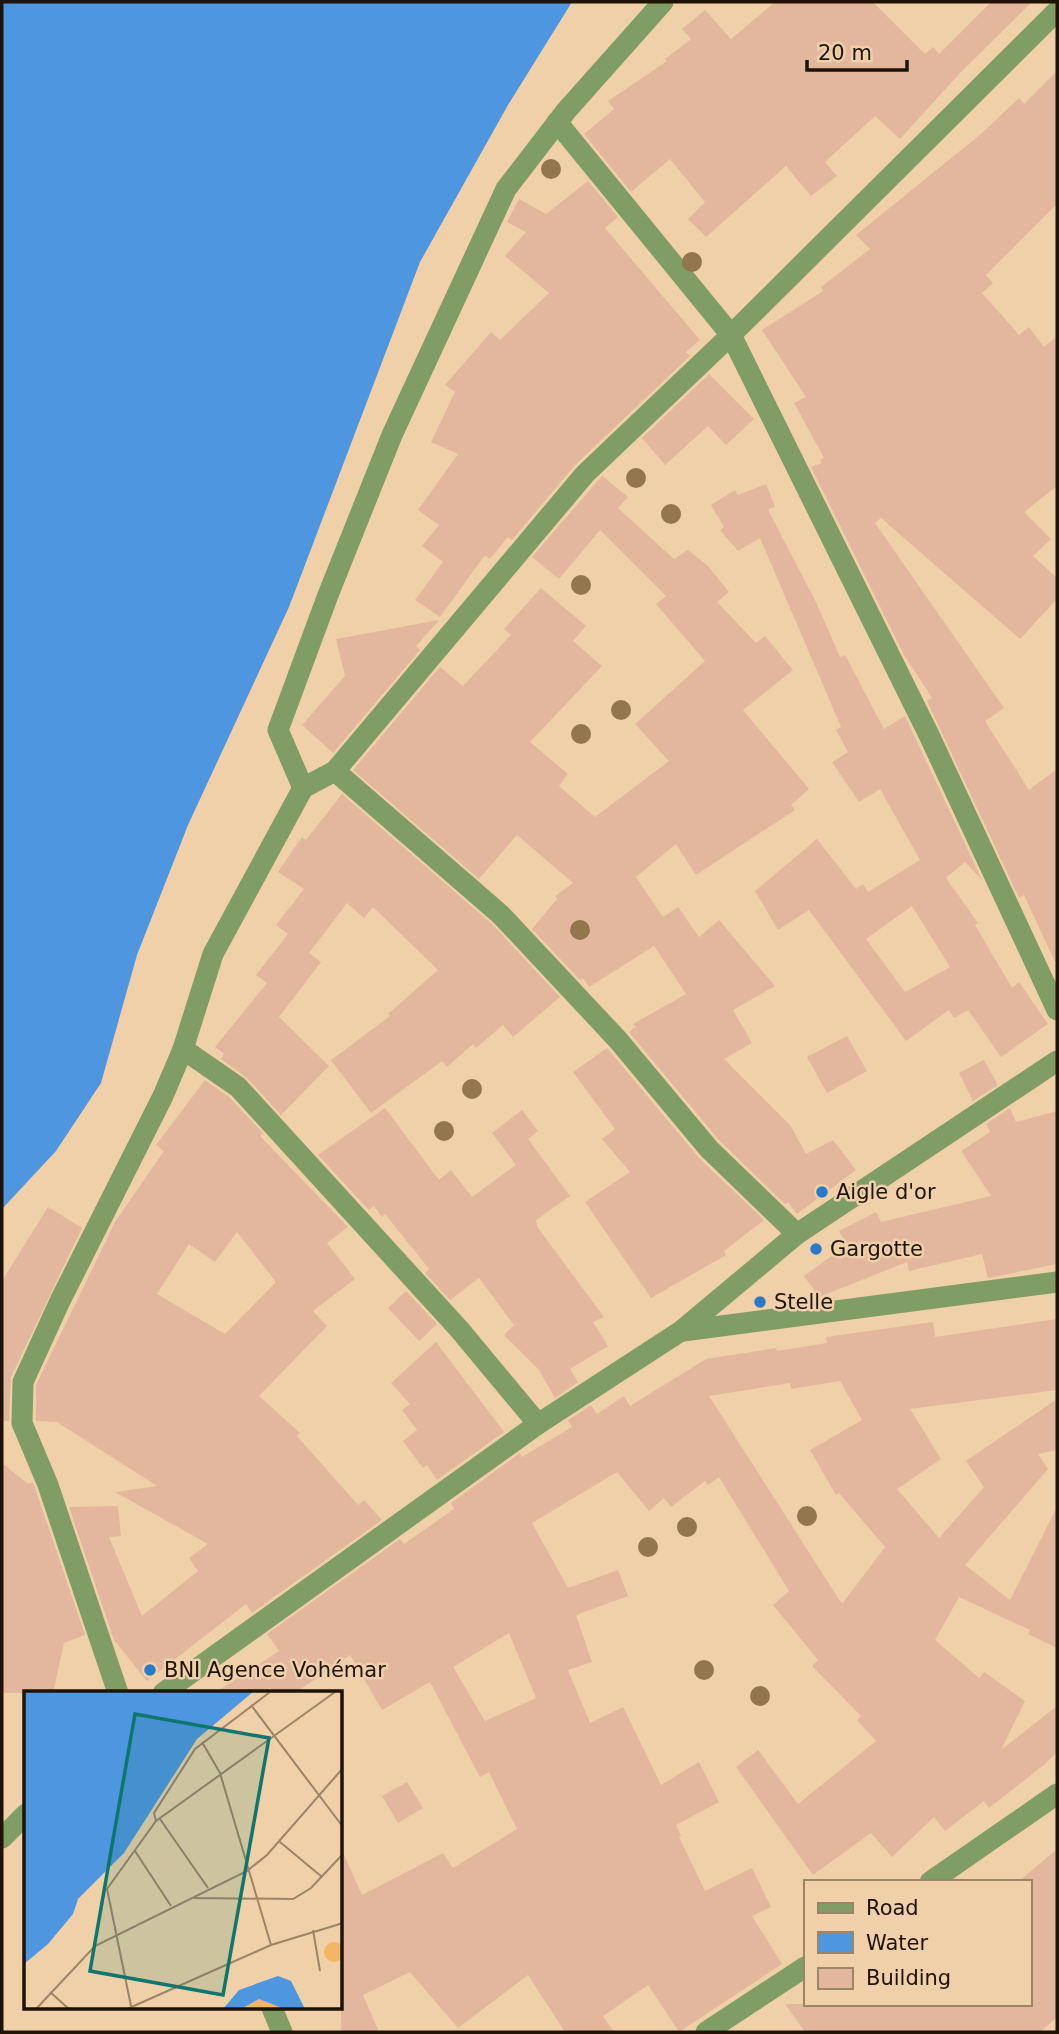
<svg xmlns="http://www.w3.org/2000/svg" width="1059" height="2034" viewBox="0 0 1059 2034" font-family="'DejaVu Sans',sans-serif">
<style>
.water{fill:#4f96e1}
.building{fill:#e3b79d;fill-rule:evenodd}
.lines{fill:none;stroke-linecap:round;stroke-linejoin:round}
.minor{stroke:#7f9d65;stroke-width:21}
.tree{fill:#93764e}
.poi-dot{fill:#297ac9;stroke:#f0d0a9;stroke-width:2.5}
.labels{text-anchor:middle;stroke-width:5;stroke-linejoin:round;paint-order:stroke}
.poi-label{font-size:21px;fill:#1e1305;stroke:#f0d0a9;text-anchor:start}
.inset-road{fill:none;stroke:#9c8467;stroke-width:2}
.view{fill:#0f766e;fill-opacity:0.15;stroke:#0f766e;stroke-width:3.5}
.inset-edge{fill:none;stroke:#1e1305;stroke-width:3.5}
</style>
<rect width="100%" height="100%" fill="#f0d0a9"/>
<path class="water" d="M2,2H572L508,105L420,262L289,607L188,825L137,955L101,1083L56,1151L2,1209Z"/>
<g class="building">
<path d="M775,2H873L925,54L933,47L939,54L991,2H1032L959,74L900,139L875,116L825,162L837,176L811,196L786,166L706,237L688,219L705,202L670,159L631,192L584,134L614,109L608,101L667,61L665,59L691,39L682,29L705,10L731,39Z"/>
<path d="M1057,71V204L986,275L993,283L982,293L1019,335L1029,327L1044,347L1057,336V486L1024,512L1051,539L1033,556L1057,578V599L1020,639L881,518L875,523L1004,708L985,721L1029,790L1057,769V966L1024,895L1019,898L927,701L932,698L904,655L811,467L822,463L820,460L824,458L794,403L806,397L762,330L823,291L821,287L870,249L856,235L981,134L1019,98L1024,104Z"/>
<path d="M588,181L618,217L605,228L700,340L686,352L690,356L575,465L512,540L508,537L490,559L485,555L440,617L415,600L443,562L422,546L439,525L418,510L458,454L431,442L455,392L445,385L491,332L500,340L549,293L505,256L526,232L507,222L519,199L546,214Z"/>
<path d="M709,374L754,419L726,445L708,426L665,465L642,438Z"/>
<path d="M602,476L628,497L618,508L674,559L688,550L708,566L729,592L717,602L756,643L765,636L793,670L743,710L809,789L791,805L795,810L696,875L676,844L636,877L663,917L678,907L699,937L719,920L775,986L733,1010L752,1043L724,1059L790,1125L806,1154L833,1140L856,1170L797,1214L788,1202L785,1204L719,1140L629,1032L636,1027L633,1024L686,994L654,946L589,987L583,978L580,980L532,929L557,899L555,896L573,883L517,835L479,879L353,770L440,667L463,686L511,635L504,629L541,588L586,626L573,641L602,666L530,742L568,774L559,786L595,817L669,761L635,724L705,661L656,604L666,596L600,530L559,579L532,557Z"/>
<path d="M766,484L775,506L768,510L816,602L840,657L845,655L884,729L905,716L982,880L965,862L946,878L978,923L975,925L1012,988L1019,982L1048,1024L1001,1057L968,1010L954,1018L949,1010L906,1041L809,910L778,930L755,891L817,839L856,889L863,884L868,892L920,860L880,789L859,802L832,762L848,752L836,730L841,727L760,538L738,551L720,530L724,527L711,505L735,490L738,495ZM912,906L950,967L905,992L866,939Z"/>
<path d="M439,620L416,646L420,650L333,753L302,725L345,676L336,639Z"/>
<path d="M342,794L492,924L560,997L513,1037L503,1025L476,1048L473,1044L447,1067L442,1061L371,1113L331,1060L390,1016L388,1014L438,970L373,907L364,918L347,903L309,953L321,962L279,1017L329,1066L281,1115L247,1078L221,1059L224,1054L215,1047L267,983L256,975L288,934L276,925L304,889L278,872L302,837L306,840Z"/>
<path d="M847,1036L867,1071L827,1093L807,1057Z"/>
<path d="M607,1048L699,1158L764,1220L724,1251L726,1255L651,1298L585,1202L630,1172L602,1139L615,1129L573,1072Z"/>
<path d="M984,1060L998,1085L973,1101L959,1073Z"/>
<path d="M205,1080L229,1097L263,1133L260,1136L348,1227L327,1243L355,1279L313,1311L327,1326L259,1396L300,1433L297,1436L358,1505L364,1500L382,1520L252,1613L246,1604L147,1681L114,1640L69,1507L118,1506L121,1536L109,1537L142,1616L198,1571L189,1558L208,1544L115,1492L157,1486L57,1422L36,1421V1385L115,1222L164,1151L156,1145ZM237,1232L276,1282L225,1334L157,1294L189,1244L215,1262Z"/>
<path d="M385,1108L439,1180L451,1170L472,1197L516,1165L492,1133L522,1110L538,1131L528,1139L570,1196L536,1220L538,1228L604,1317L593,1322L608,1346L570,1369L578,1382L555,1398L539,1370L504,1335L514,1325L479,1278L450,1300L425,1273L429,1269L385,1214L382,1217L374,1206L369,1210L318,1155Z"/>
<path d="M1010,1108L1016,1122L1057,1111V1264L988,1278L982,1254L909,1271L907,1262L819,1297L804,1276L847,1245L839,1231L876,1212L881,1222L991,1196L961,1151L990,1132L986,1124Z"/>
<path d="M48,1207L82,1228L11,1377L9,1421H2V1281Z"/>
<path d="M406,1291L437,1324L419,1341L388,1308Z"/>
<path d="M1057,1319V1390L910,1409L941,1459L897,1489L939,1538L984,1487L966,1461L1057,1399V1450L1038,1454L1048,1469L965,1565L1010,1600L1057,1507V1648L1028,1634L1030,1630L959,1597L935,1640L979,1678L984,1672L1025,1701L1001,1750L1057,1706V1752L1045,1764L989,1808L984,1801L945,1831L934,1817L892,1857L871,1833L813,1875L736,1767L758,1750L798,1804L876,1741L857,1720L861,1716L812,1666L818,1660L773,1605L789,1591L719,1477L708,1485L705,1481L671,1507L664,1498L649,1511L617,1472L532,1523L568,1588L618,1570L628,1596L576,1615L592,1662L568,1670L590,1723L623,1707L661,1785L699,1762L719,1802L676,1825L681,1836L679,1837L705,1891L752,1868L771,1907L752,1916L782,1964L679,2032L648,1985L603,2016L614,2032H565L528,1975L458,2028L410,1972L363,1995L379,2032H341V1848L362,1895L443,1853L453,1868L517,1829L489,1772L480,1777L430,1682L382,1710L350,1655L295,1693H215L279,1651L267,1634L400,1539L404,1544L454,1509L451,1503L520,1453L522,1457L572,1427L568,1420L591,1405L597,1414L624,1396L630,1406L706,1359L776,1348L777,1351L827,1343L826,1337L933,1322L935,1337ZM840,1381L862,1420L810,1450L836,1495L839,1493L885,1547L842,1604L709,1396L790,1383L791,1389ZM509,1633L536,1698L485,1721L453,1667Z"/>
<path d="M436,1342L504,1432L437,1480L427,1465L423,1468L403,1441L417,1430L402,1410L410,1404L391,1383Z"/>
<path d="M2,1463L28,1484L33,1482L85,1635L64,1643L53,1693H2Z"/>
<path d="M407,1782L423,1808L398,1823L382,1796Z"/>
<path d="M1057,1849V2017L1040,2032H805L785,2004H1029V1882H1018Z"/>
</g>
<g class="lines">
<g class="minor">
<path d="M557,122L731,335L929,735L1057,1010"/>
<path d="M335,771L501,915L618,1040L709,1149L797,1234"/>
<path d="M303,788L278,730L328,595L392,435L506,189L566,111L663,2"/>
<path d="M183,1049L238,1087L459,1329L538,1424"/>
<path d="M683,1331L1057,1282"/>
<path d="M118,1693L48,1485L22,1423L23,1382L60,1301L163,1096L183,1049L213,954L303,788L335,771L585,474L731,335L1057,11"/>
<path d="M163,1693L538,1424L681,1331L797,1234L1057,1061"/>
<path d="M2,1838L26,1814"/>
<path d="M930,1882L1057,1794"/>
<path d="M272,2008L282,2032"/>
<path d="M706,2032L805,1967"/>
</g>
</g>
<g class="tree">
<circle cx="551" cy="169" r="10"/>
<circle cx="692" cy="262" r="10"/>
<circle cx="636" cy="478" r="10"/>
<circle cx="671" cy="514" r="10"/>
<circle cx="581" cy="585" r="10"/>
<circle cx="621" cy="710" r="10"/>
<circle cx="581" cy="734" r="10"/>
<circle cx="580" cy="930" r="10"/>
<circle cx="472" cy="1089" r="10"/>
<circle cx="444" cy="1131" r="10"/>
<circle cx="807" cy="1516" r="10"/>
<circle cx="687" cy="1527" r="10"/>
<circle cx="648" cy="1547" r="10"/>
<circle cx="704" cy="1670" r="10"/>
<circle cx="760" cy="1696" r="10"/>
</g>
<g class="poi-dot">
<circle cx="822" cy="1192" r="7"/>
<circle cx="816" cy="1249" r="7"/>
<circle cx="760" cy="1302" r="7"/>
<circle cx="150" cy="1670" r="7"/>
</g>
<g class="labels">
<g class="poi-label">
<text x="836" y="1199">Aigle d'or</text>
<text x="830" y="1256">Gargotte</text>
<text x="774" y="1309">Stelle</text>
<text x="164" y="1677">BNI Agence Vohémar</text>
</g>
</g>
<g transform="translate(24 1691)">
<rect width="318" height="318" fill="#f0d0a9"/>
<path d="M300 261a10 10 0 1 1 20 0a10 10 0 1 1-20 0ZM235,308L250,310L261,318H217Z" fill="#f3b566"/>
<path d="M0,1H229L173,48L100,162L54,208L49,223L24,253L0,273ZM254,285L267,290L281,318H261L235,308L217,318H199L215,299Z" fill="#4f96e1"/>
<path class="inset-road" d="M227,14L319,136M178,51L196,82L247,254M136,128L184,197M132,130L130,122L171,58L246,1M256,151L298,186M111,160L147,215M170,207L269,208L287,197L319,163M289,239L296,280M26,301L45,318M107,315L83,198L132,130L311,1M12,318L71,255L223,180L243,164L319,77M103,318L247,254L319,232"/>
<path class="view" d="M111,23L245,47L199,304L66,280Z"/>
<rect width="318" height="318" class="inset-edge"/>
</g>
<rect width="1059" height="2034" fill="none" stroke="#1e1305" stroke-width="7"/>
<rect x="804" y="1880" width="228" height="126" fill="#f0d0a9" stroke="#9c8467" stroke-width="2"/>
<rect x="818" y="1903" width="35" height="10" fill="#7f9d65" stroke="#9c8467" stroke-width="2"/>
<text x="866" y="1915" font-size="21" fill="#1e1305">Road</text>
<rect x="818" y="1932" width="35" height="21" fill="#4f96e1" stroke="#9c8467" stroke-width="2"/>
<text x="866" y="1950" font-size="21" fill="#1e1305">Water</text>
<rect x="818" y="1968" width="35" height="21" fill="#e3b79d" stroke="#9c8467" stroke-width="2"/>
<text x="866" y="1985" font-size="21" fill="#1e1305">Building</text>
<path d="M807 60v10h100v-10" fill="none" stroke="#1e1305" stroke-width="3.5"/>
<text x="818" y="60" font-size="21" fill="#1e1305" stroke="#f0d0a9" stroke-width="5" paint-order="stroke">20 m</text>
</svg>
